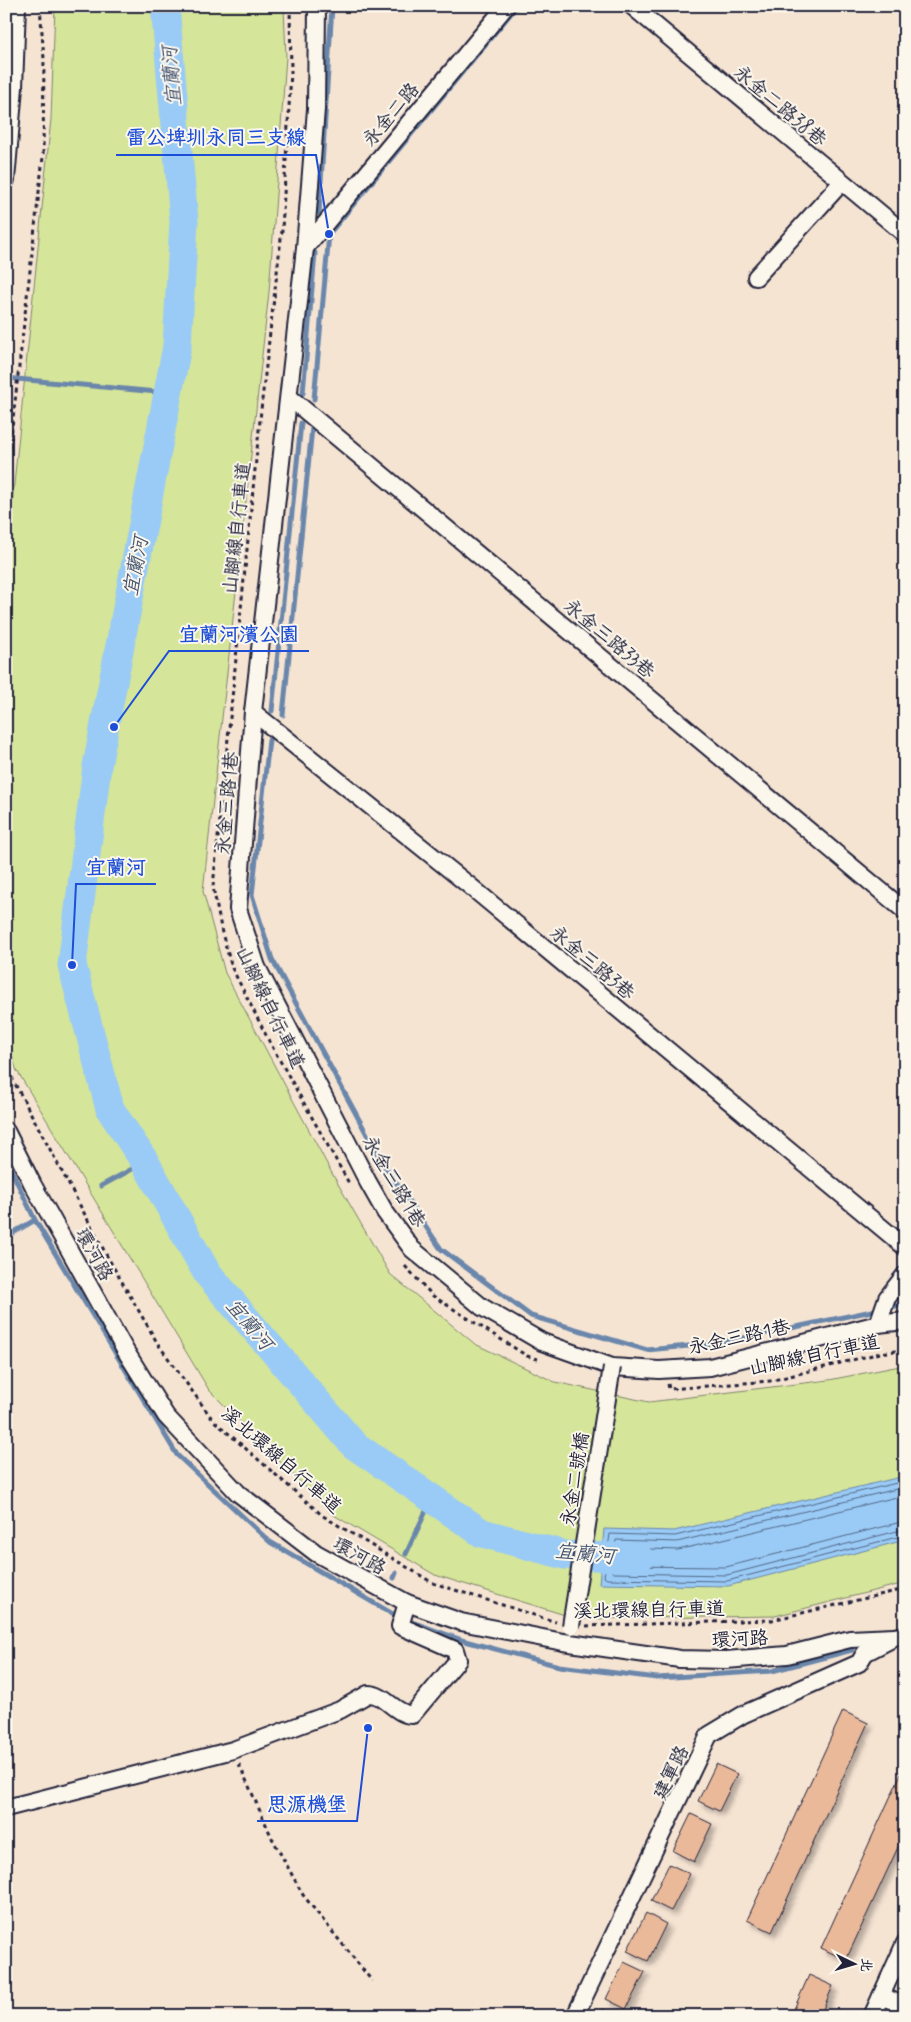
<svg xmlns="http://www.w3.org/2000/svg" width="911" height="2022" viewBox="0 0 911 2022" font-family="Mynerve,'LXGW WenKai TC',sans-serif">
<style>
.green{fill:#d5e599;stroke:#7c846a}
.water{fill:#9acbf6;stroke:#6a87ab}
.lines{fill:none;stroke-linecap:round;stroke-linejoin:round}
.shore{stroke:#526686;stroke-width:1}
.stream{stroke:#6a87ab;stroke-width:5}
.river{stroke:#9acbf6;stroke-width:29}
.building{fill:#e9b999;stroke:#22223b;filter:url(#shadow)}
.minor-casing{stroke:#22223b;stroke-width:20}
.path{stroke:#22223b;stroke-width:3;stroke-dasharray:4 4;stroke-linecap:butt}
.minor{stroke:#fbf7ec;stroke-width:16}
.minor-bridge-casing{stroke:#22223b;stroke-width:20;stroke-linecap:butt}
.minor-bridge{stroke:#fbf7ec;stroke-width:16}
.labels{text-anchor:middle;stroke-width:4;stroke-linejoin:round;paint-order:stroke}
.street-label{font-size:19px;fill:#22223b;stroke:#fbf7ec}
.water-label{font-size:20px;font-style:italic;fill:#465573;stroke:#fbf7ec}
.leader{fill:none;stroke:#1d4ed8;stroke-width:2}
.callout-dot{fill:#1d4ed8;stroke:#fbf7ec;stroke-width:2}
.callout-label{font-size:20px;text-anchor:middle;font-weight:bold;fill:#1d4ed8;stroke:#fbf7ec;stroke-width:4;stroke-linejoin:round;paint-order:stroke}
</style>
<defs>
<filter id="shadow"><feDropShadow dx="4.5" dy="4.5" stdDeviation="2.5" flood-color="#0004"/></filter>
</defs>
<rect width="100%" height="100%" fill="#f6e4d3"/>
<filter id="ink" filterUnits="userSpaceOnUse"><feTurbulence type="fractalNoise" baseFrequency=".02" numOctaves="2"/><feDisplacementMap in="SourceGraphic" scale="10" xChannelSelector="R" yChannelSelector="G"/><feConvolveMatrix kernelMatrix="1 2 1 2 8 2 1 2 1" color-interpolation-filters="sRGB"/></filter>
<g filter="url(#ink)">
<path class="green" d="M55,6H284L286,57L269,292L203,891L225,973L334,1177L390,1274L475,1344L555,1382L649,1402L829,1380L905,1365V1583L775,1616L578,1619L435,1575L332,1514L209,1390L16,1069L6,1035V563L51,119Z"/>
<path class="water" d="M905,1476V1540L728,1586L599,1584L604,1529L674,1531Z"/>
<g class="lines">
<g class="shore">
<path d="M905,1481L675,1536L610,1534L604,1577L607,1579L727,1581L905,1535"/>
<path d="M905,1487L677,1542L616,1540L611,1571L614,1573L727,1575L905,1529"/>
<path d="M905,1495L678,1550L623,1548L620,1564L622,1566L726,1567L905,1521"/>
</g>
<g class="stream">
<path d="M319,213L332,6"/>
<path d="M6,378L168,393"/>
<path d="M303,393L315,253"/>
<path d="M314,399L329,234L517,6"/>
<path d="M272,711L301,423"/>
<path d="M283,715L312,428"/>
<path d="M269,740L252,895L272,959L382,1162L441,1249L531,1316L647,1350L720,1343L905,1304"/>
<path d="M6,1159L35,1220L177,1455L270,1542L396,1616"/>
<path d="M101,1186L145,1162"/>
<path d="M6,1237L35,1220"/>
<path d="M406,1554L432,1498"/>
<path d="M394,1578L396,1573"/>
<path d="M412,1622L465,1641L559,1666L657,1678L772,1671L852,1650"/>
</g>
<path class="river" d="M165,6L184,221L177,346L97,766L72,965L110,1109L145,1162L207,1273L354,1445L482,1533L565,1555L639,1558"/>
</g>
<g class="building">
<path d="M843,1711L868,1723L772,1932L747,1920Z"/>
<path d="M716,1764L737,1774L719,1811L698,1801Z"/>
<path d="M905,1765V1832L846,1960L821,1948Z"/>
<path d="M691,1814L712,1824L694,1862L673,1851Z"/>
<path d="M669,1864L690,1874L671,1911L651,1901Z"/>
<path d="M646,1913L666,1924L648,1961L627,1951Z"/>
<path d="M624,1962L645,1972L626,2009L606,1999Z"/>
<path d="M809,1975L833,1986L820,2016H791Z"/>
<path d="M603,2009L617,2016H599Z"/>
</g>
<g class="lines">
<g class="minor-casing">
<g id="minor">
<path d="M317,6L316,109L305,248L253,712L238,909L257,967L368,1182L385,1212L412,1249L482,1307L542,1342L612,1367L659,1370L710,1367L878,1324L905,1321"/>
<path d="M632,6L905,234"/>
<path d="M6,180L14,87L17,6"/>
<path d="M305,248L506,6"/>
<path d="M756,277L842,182"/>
<path d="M289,397L905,911"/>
<path d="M253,712L470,886L905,1247"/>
<path d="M6,1131L33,1185L125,1350L166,1416L238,1493L316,1553L407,1603L461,1622L563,1642L680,1659L726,1660L787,1655L850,1639L894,1637L905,1635"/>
<path d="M878,1324L887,1298L905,1275"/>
<path d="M6,1808L233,1750L340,1710L368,1694C386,1694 394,1714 412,1715L458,1660L455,1650L400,1626L407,1603"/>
<path d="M881,1996L905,2006"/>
<path d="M575,2016L709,1735L744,1714L859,1663L865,1653L890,1640"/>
<path d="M872,2016L905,1943"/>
</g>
</g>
<g class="path">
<path d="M290,6L291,72L282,230L262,400L213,887L222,933L232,968L269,1041L350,1185"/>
<path d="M6,480L43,157L44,59L40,6"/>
<path d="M6,1054L13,1080L107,1256L158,1344L213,1420L323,1516L433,1583L556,1622"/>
<path d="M405,1266L433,1296L527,1356L538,1359"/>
<path d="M668,1384L669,1389L770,1381L880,1353L905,1350"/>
<path d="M586,1626L772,1620L905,1589"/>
<path d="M239,1764L272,1838L303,1895L372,1981"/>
</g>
<use href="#minor" class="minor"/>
<g class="minor-bridge-casing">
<path id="minor-bridge" d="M571,1626L612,1367"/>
</g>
<use href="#minor-bridge" class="minor-bridge"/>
</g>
</g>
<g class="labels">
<g class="street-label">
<text transform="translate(781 105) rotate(40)" y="7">永金二路38巷</text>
<text transform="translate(390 114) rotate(-50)" y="7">永金二路</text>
<text transform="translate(236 528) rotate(-84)" y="7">山腳線自行車道</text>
<text transform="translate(610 638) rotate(40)" y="7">永金三路33巷</text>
<text transform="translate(226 803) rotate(-85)" y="7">永金三路1巷</text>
<text transform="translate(593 962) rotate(40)" y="7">永金三路3巷</text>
<text transform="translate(271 1007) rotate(64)" y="7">山腳線自行車道</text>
<text transform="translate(395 1181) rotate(59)" y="7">永金三路1巷</text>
<text transform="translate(95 1254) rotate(61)" y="7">環河路</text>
<text transform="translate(739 1336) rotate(-12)" y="7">永金三路1巷</text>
<text transform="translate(814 1354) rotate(-12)" y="7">山腳線自行車道</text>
<text transform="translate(282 1459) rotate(41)" y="7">溪北環線自行車道</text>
<text transform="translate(574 1479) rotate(-81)" y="7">永金二號橋</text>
<text transform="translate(360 1555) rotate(29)" y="7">環河路</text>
<text transform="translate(649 1609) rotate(-1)" y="7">溪北環線自行車道</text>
<text transform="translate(740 1638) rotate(-3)" y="7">環河路</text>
<text transform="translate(670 1772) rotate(-64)" y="7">建軍路</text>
</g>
<g class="water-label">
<text transform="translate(171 76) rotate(-95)" y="7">宜蘭河</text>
<text transform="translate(135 566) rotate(-79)" y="7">宜蘭河</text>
<text transform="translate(250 1324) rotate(50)" y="7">宜蘭河</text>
<text transform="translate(585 1553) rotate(6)" y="7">宜蘭河</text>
</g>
</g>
<path class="leader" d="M329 234L316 155H116M114 727L169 651H309M72 965L76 884H156M368 1728L357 1821H257"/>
<g class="callout-dot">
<circle cx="329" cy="234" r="5"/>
<circle cx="114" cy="727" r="5"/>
<circle cx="72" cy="965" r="5"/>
<circle cx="368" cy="1728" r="5"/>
</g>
<g class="callout-label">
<text x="216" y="144">雷公埤圳永同三支線</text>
<text x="239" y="641">宜蘭河濱公園</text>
<text x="116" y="874">宜蘭河</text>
<text x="307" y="1811">思源機堡</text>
</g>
<rect width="911" height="2022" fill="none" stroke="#fbf7ec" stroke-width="25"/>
<rect x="12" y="12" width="886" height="1997" fill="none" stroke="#22223b" stroke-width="2" filter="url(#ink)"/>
<g transform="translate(854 1964) rotate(95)" stroke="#fbf7ec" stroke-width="4" paint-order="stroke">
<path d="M0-4L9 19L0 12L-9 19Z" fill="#22223b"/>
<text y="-8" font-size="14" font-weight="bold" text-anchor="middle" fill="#22223b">北</text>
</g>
</svg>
